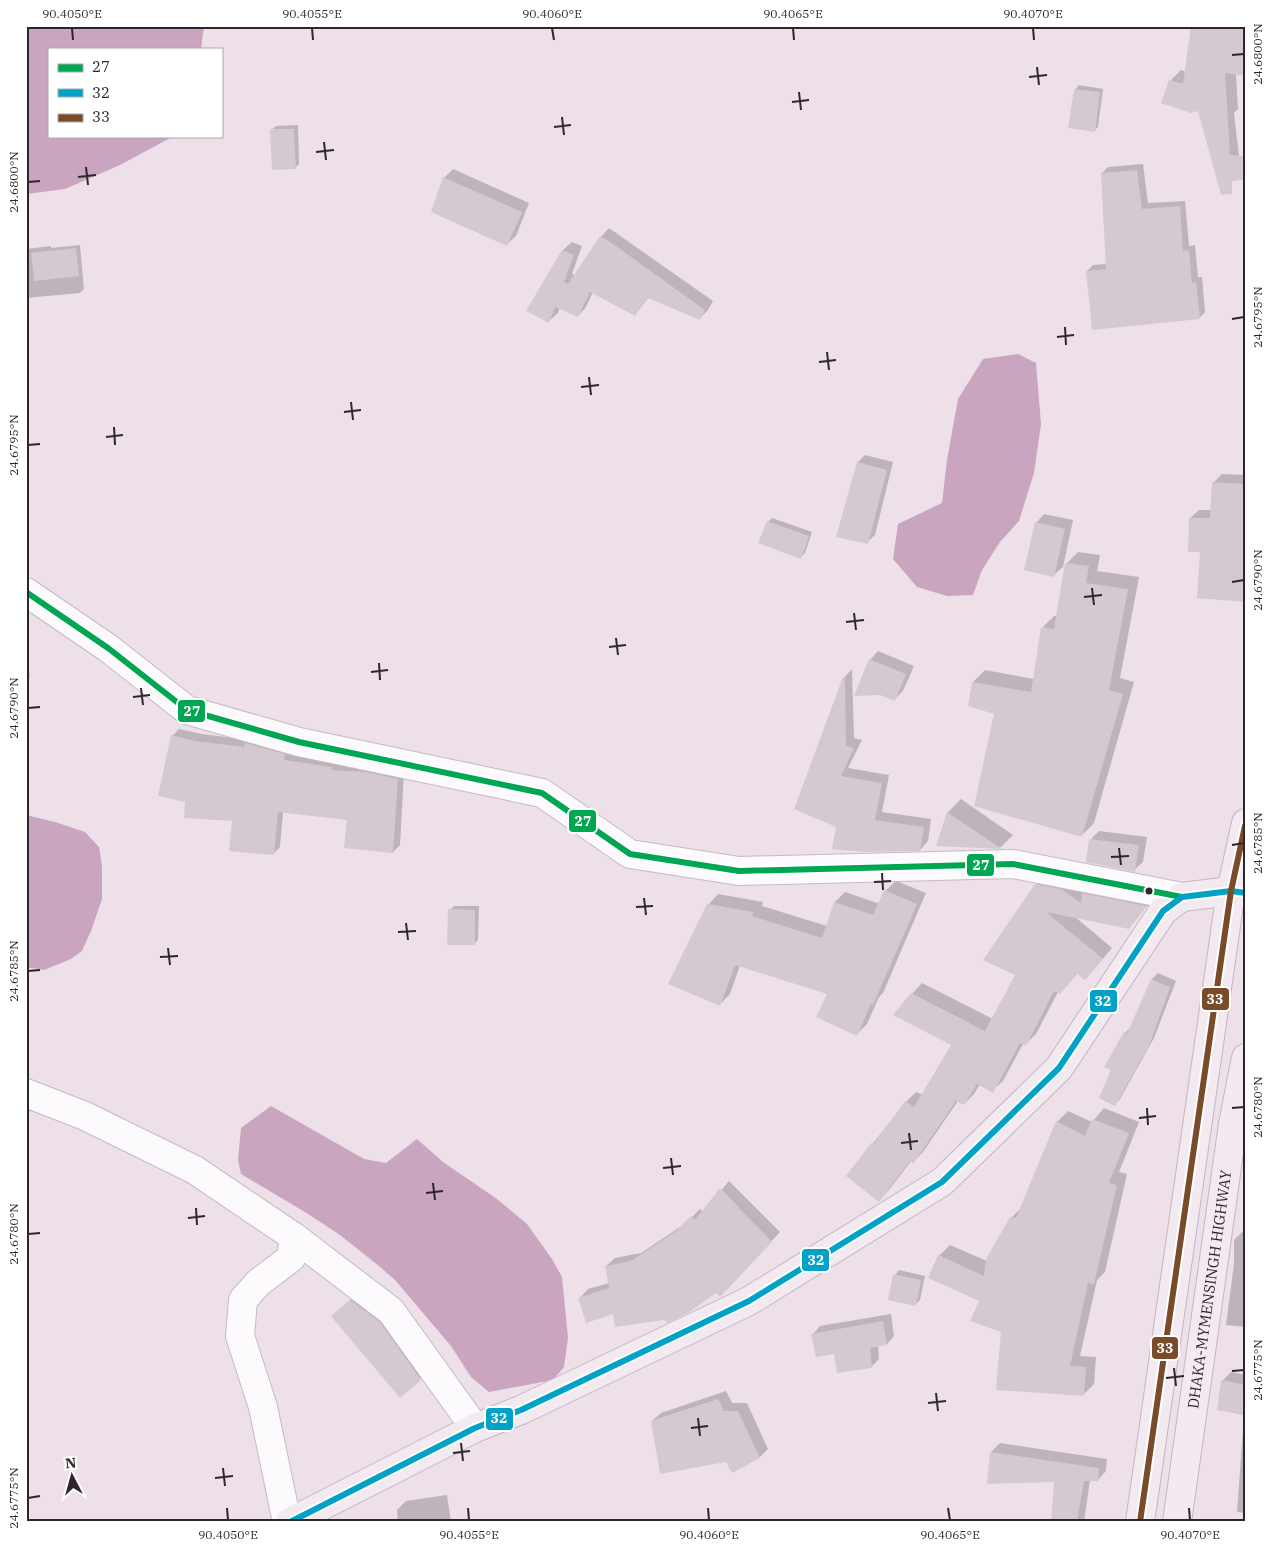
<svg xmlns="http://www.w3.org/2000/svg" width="1272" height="1548" viewBox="0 0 1272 1548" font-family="'IBM Plex Serif',serif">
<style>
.water{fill:#c9a5bf}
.shadow{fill:#0003}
.building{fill:#d4c9d1}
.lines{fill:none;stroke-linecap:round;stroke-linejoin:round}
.minor-casing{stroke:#c5bbc2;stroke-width:30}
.highway-casing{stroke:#c4b6c0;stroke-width:30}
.minor{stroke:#fcfafc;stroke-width:28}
.highway{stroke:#f3e9f0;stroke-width:28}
.bus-1-casing{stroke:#fff;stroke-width:10}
.bus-2-casing{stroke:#fff;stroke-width:10}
.bus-3-casing{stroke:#fff;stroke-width:10}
.bus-1{stroke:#00a651;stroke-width:6}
.bus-2{stroke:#02a2c6;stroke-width:6}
.bus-3{stroke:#7a4b2a;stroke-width:6}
.ticks{fill:none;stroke:#2f262d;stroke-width:2}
.bus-dot{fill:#2f262d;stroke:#fff;stroke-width:2}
.labels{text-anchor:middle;stroke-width:4;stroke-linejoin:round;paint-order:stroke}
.street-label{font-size:15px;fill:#2f262d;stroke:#fff}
.line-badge{stroke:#fff;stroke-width:2}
.badge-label{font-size:14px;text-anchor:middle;font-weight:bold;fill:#fff}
.neatline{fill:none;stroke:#2f262d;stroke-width:2}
.ticks-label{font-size:12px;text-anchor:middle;fill:#2f262d}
</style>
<rect width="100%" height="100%" fill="#ede0e9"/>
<g class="water">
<path d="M26,26H204L201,49H49V136H174L120,165L65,189L26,194Z"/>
<path d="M1018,354L1036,363L1041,424L1034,473L1019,521L1000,542L982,570L973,595L947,596L917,587L893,559L898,524L942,503L947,460L958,399L983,359Z"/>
<path d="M26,815L55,822L85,832L99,847L102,866V899L91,931L82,951L71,959L44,970L26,967Z"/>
<path d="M271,1106L364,1159L386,1163L417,1139L443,1162L497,1199L527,1224L552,1259L562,1277L568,1338L564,1367L553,1380L489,1392L471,1377L451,1346L395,1280L379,1266L340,1235L305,1212L241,1174L238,1160L241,1128Z"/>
</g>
<g class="shadow">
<path d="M1233,26L1238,109L1234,113L1239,156L1229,167L1199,110L1170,81L1181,70L1186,72Z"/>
<path d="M1079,85L1103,89L1098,127L1094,131L1075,90Z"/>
<path d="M298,125L299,164L295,168L271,130L276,126Z"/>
<path d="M1143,164L1148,203L1185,201L1189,246L1195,245L1198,277H1202L1205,312L1199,318L1087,271L1093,265L1107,264L1102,173L1108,167Z"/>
<path d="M453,169L529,203L516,236L507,244L444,178Z"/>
<path d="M609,228L713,301L708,310L700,318L649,297L635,315L593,292L586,307L578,316L560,307L558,313L549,321L528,310L563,250L572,242L582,246L572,274L575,275L601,237Z"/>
<path d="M80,245L84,289L80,293L26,298V312V249L51,246V248Z"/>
<path d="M1246,259V279L1244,272Z"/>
<path d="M865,455L893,462L875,535L867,542L858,462Z"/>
<path d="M1222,474L1246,475V601L1202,551L1190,518L1199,510H1211L1213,483Z"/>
<path d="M1044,514L1073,520L1063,567L1054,575L1036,523Z"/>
<path d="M772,518L812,532L805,553L801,557L768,522Z"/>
<path d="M1078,552L1100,555L1097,571L1139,577L1120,678L1134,682L1094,823L1082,835L973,682L985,670L1034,679L1042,628L1054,616H1058L1066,564Z"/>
<path d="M878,651L914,666L903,691L894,700L870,660Z"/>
<path d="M852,669L854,738L862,740L848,768L889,775L882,812L931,819L928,841L920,850L838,826L844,678Z"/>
<path d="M26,673H30L26,700Z"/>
<path d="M179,729L202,734L249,740L404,772L400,845L393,852L349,819L283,812L280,847L273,854L233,820L186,801L172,736Z"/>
<path d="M961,799L1013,835L1001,847L938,845L948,812Z"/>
<path d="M1099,831L1147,837L1143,862L1134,870L1091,839Z"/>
<path d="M1047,874L1156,896L1128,928L1074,916L1112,948L1095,968L1078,973L1058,992L1036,1034L1025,1045L1023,1044L1003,1081L992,1091L980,1084L974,1094L964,1104L958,1101L923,1152L913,1162L911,1161L889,1190L879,1200L847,1176L906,1102L916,1092L923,1095L953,1044L912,994L922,983L993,1019L1016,974L1036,885Z"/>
<path d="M896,881L926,893L883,993L879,997L867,1024L857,1034L829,993L740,965L730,994L720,1004L708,905L718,894L763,902L762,906L827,926L835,902L845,892L880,904L885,891Z"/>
<path d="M454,906H479L478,940L474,944L450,910Z"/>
<path d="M1158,973L1176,981L1154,1038L1120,1099L1114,1105L1113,1070L1125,1033L1131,1027L1152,979Z"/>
<path d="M26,1091L35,1097L31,1110L26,1115Z"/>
<path d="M1104,1108L1139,1122L1119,1172L1127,1174L1105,1272L1097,1280L1080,1356L1096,1357L1094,1384L1083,1395L1002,1331L981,1301L939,1256L950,1245L987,1261L1011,1218L1022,1207L1057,1122L1068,1111L1092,1122Z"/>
<path d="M729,1181L780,1232L729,1287L716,1291L665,1318L614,1313L580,1298L588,1289L609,1283L606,1266L615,1258L641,1253L686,1223L700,1209L703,1212Z"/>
<path d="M1243,1231H1246V1327L1226,1325L1234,1264V1240Z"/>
<path d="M899,1270L925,1276L920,1300L916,1304L895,1275Z"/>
<path d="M360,1292L429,1370L400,1396L332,1316Z"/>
<path d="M891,1314L894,1336L887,1344L878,1345L879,1359L872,1366L838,1371L835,1353L813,1334L820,1326Z"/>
<path d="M1231,1372L1246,1375V1513L1237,1512L1244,1415L1230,1412L1222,1381Z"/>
<path d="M726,1391L732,1403H747L768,1449L760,1457L726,1460L652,1421L661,1413Z"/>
<path d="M1000,1443L1107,1459L1106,1471L1098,1480H1090L1084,1522H1052L1055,1481L988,1483L991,1452Z"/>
<path d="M447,1495L451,1522H398L397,1510L406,1501Z"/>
</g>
<g class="building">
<path d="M1191,26H1246V76L1225,73L1230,155L1246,156V179L1232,181V194L1221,195L1198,111L1191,113L1161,103L1169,80L1183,84Z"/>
<path d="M1074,89L1100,92L1095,132L1068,128Z"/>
<path d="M270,129H294L296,169L272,170Z"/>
<path d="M1137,170L1142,209L1180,206L1183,251L1189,250L1192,283L1196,282L1200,319L1092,330L1086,271L1106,269L1101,173Z"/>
<path d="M443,177L522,212L507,246L431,212Z"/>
<path d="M600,236L613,244L705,310L700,320L648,298L635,316L590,292L578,317L555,307L549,323L526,311L562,250L574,255L564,282L568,284Z"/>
<path d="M76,248L79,276L34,281L31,253Z"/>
<path d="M857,462L887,470L868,544L836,537Z"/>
<path d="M1212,482L1246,484V602L1197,598L1200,552H1188L1189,518H1210Z"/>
<path d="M767,521L809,536L801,559L758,543Z"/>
<path d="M1035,522L1065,529L1054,577L1024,570Z"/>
<path d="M1065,563L1089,566L1086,583L1128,589L1109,690L1123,694L1082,837L974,806L994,714L968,706L972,682L1031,692L1041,627L1054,629Z"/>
<path d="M869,659L906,674L895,701L880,695L854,696Z"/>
<path d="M843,677H845L846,746L854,748L841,776L882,783L875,820L924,827L920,851L864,852L832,849L836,827L794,809Z"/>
<path d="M171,735L195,741L244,747L245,743L285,754L284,760L332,767L331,770L367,772L398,779L393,853L344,848L347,820L278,812L274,855L229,851L232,821L184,818L185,802L158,796Z"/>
<path d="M947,812L1002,849L936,846Z"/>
<path d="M1089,839L1139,845L1135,872L1086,862Z"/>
<path d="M1035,884L1061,889L1081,903L1082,893L1147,906L1129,929L1046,912L1103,959L1085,980L1077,974L1060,994L1054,991L1026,1046L1020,1043L993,1093L977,1084L964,1105L956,1101L913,1164L910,1161L879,1202L846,1176L871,1143L874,1144L905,1101L914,1107L951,1045L893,1015L911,993L985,1031L1015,975L983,960Z"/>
<path d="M884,890L917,904L873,1005L871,1004L857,1036L816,1017L827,994L735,965L720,1006L668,984L707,904L754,912L752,916L822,938L834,902L873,915Z"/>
<path d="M448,909L475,910V945H447Z"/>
<path d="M1151,979L1170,987L1149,1046L1115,1106L1099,1098L1111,1070L1104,1067L1124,1032L1127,1034Z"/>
<path d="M1092,1119L1129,1133L1109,1183L1117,1185L1094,1284L1088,1283L1070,1366L1086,1367L1084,1396L996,1390L1001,1332L970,1321L979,1301L928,1278L938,1255L984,1276L986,1259L1010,1217L1016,1218L1056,1121L1085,1136Z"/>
<path d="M720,1188L772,1242L720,1297L716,1293L688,1313L667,1323L664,1320L615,1327L613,1314L586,1323L578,1298L609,1288L605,1266L631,1261L676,1231L691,1216L695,1220Z"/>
<path d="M893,1274L921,1280L916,1306L888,1300Z"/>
<path d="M350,1300L380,1322L421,1380L400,1398L331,1316Z"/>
<path d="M883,1321L887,1345L870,1348L872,1368L837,1373L834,1354L816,1357L811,1334Z"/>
<path d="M1221,1380L1246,1385V1415L1217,1410Z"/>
<path d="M718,1399L724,1411H738L760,1458L732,1473L726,1462L660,1474L651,1421Z"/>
<path d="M990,1452L1099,1468L1098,1481H1084L1077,1522H1051L1054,1482L987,1484Z"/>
</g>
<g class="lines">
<g class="minor-casing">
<g id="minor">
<path d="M26,592L108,648L187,710L299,742L542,793L630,854L739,871L1013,864L1182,897"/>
<path d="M26,1093L85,1116L195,1170L294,1237L291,1258L258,1283L243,1300L240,1336L263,1407L287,1522"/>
<path d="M294,1237L391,1311L475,1428"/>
</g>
</g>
<g class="highway-casing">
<g id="highway">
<path d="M290,1522L475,1428L521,1410L749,1301L942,1182L1059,1068L1163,911L1182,897L1231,891"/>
<path d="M1140,1522L1231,891L1246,823"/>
<path id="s1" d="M1177,1522L1233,1124L1246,1058"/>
</g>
</g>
<use href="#minor" class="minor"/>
<use href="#highway" class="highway"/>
<g class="bus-1-casing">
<path id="bus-1" d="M26,592L108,648L187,710L299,742L542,793L630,854L739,871L1013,864L1182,897"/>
</g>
<g class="bus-2-casing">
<path id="bus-2" d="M290,1522L475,1428L521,1410L749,1301L942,1182L1059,1068L1163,911L1182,897L1231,891L1246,893"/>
</g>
<g class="bus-3-casing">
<path id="bus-3" d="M1140,1522L1231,891L1245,826"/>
</g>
<use href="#bus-1" class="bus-1"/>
<use href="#bus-2" class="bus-2"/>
<use href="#bus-3" class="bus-3"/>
</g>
<path class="ticks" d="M72,28L73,40M312,28L313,40M552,28L554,40M793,28L794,40M1033,28L1034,40M1232,55L1244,54M1037,67L1039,85M1029,77L1047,75M799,92L801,110M792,102L809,100M562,117L564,135M554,127L571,125M324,142L326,160M316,152L334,150M86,167L88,185M78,177L96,175M28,182L40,181M1232,319L1244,317M1065,327L1066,345M1057,337L1074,335M827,352L829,370M819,362L836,360M589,377L591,395M581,387L599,385M351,402L353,420M344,412L361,410M114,427L115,445M106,437L123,435M28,445L40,444M1232,582L1244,580M1092,588L1094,605M1084,597L1102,595M854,613L856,630M846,622L864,620M616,638L618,655M609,647L626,645M379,663L380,680M371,672L388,670M141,688L143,705M133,697L150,695M28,708L40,707M1232,845L1244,843M1119,848L1121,865M1111,857L1129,856M882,873L883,890M874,882L891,881M644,898L646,915M636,907L653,906M406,923L408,940M398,932L416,931M168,948L170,965M160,957L178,956M28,971L40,970M1147,1108L1148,1125M1232,1108L1244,1107M1139,1118L1156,1116M909,1133L911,1150M901,1143L918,1141M671,1158L673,1175M663,1168L681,1166M433,1183L435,1200M426,1193L443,1191M196,1208L197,1225M188,1218L205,1216M28,1234L40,1233M1174,1368L1176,1386M1232,1371L1244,1370M1166,1378L1184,1376M936,1393L938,1411M928,1403L946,1401M698,1418L700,1436M691,1428L708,1426M461,1443L463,1461M453,1453L470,1451M223,1468L225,1486M215,1478L233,1476M28,1498L40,1496M227,1508L228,1520M468,1508L469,1520M708,1508L709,1520M948,1508L950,1520M1189,1508L1190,1520"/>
<circle class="bus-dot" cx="1149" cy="891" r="4.5"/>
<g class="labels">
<g class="street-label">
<text dy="5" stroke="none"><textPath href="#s1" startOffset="235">DHAKA-MYMENSINGH HIGHWAY</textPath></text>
</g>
</g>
<g class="line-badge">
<rect x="177" y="699" width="29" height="24" rx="5" fill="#00a651"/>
<rect x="568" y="809" width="29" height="24" rx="5" fill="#00a651"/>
<rect x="966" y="853" width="29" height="24" rx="5" fill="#00a651"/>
<rect x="1201" y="987" width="29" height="24" rx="5" fill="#7a4b2a"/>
<rect x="1089" y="989" width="29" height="24" rx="5" fill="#02a2c6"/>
<rect x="801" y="1248" width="29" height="24" rx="5" fill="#02a2c6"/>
<rect x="1151" y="1336" width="28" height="24" rx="5" fill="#7a4b2a"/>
<rect x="485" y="1407" width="29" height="24" rx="5" fill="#02a2c6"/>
</g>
<g class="badge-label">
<text x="192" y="716">27</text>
<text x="583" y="826">27</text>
<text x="981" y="870">27</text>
<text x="1215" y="1004">33</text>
<text x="1103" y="1006">32</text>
<text x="816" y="1265">32</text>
<text x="1165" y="1353">33</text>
<text x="499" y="1423">32</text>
</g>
<rect width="1272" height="1548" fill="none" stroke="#ffffff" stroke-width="55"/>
<rect x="48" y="48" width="175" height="90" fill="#ffffff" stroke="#aca8ab"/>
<rect x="58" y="64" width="25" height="8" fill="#00a651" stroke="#aca8ab"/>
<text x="92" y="72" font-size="15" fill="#2f262d">27</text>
<rect x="58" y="89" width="25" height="8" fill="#02a2c6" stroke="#aca8ab"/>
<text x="92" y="98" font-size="15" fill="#2f262d">32</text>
<rect x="58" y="114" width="25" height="8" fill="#7a4b2a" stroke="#aca8ab"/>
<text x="92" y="122" font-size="15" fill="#2f262d">33</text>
<g transform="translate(72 1476) rotate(354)" stroke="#ffffff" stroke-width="4" paint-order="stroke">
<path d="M0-4L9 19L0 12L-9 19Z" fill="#2f262d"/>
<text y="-8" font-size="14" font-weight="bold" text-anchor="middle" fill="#2f262d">N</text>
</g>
<rect x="28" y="28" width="1216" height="1492" class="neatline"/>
<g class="ticks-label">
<text x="72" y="18">90.4050°E</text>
<text x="312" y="18">90.4055°E</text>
<text x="552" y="18">90.4060°E</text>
<text x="793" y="18">90.4065°E</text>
<text x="1033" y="18">90.4070°E</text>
<text transform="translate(1258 54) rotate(-90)" y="4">24.6800°N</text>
<text transform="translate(14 182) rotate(-90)" y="4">24.6800°N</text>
<text transform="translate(1258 317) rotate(-90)" y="4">24.6795°N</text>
<text transform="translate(14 445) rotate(-90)" y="4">24.6795°N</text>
<text transform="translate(1258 580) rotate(-90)" y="4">24.6790°N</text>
<text transform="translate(14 708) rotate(-90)" y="4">24.6790°N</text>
<text transform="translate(1258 843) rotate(-90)" y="4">24.6785°N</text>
<text transform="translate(14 971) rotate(-90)" y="4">24.6785°N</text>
<text transform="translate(1258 1107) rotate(-90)" y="4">24.6780°N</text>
<text transform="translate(14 1234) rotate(-90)" y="4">24.6780°N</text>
<text transform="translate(1258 1370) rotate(-90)" y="4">24.6775°N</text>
<text transform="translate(14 1498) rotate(-90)" y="4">24.6775°N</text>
<text x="228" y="1539">90.4050°E</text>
<text x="469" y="1539">90.4055°E</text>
<text x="709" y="1539">90.4060°E</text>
<text x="950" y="1539">90.4065°E</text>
<text x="1190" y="1539">90.4070°E</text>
</g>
</svg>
